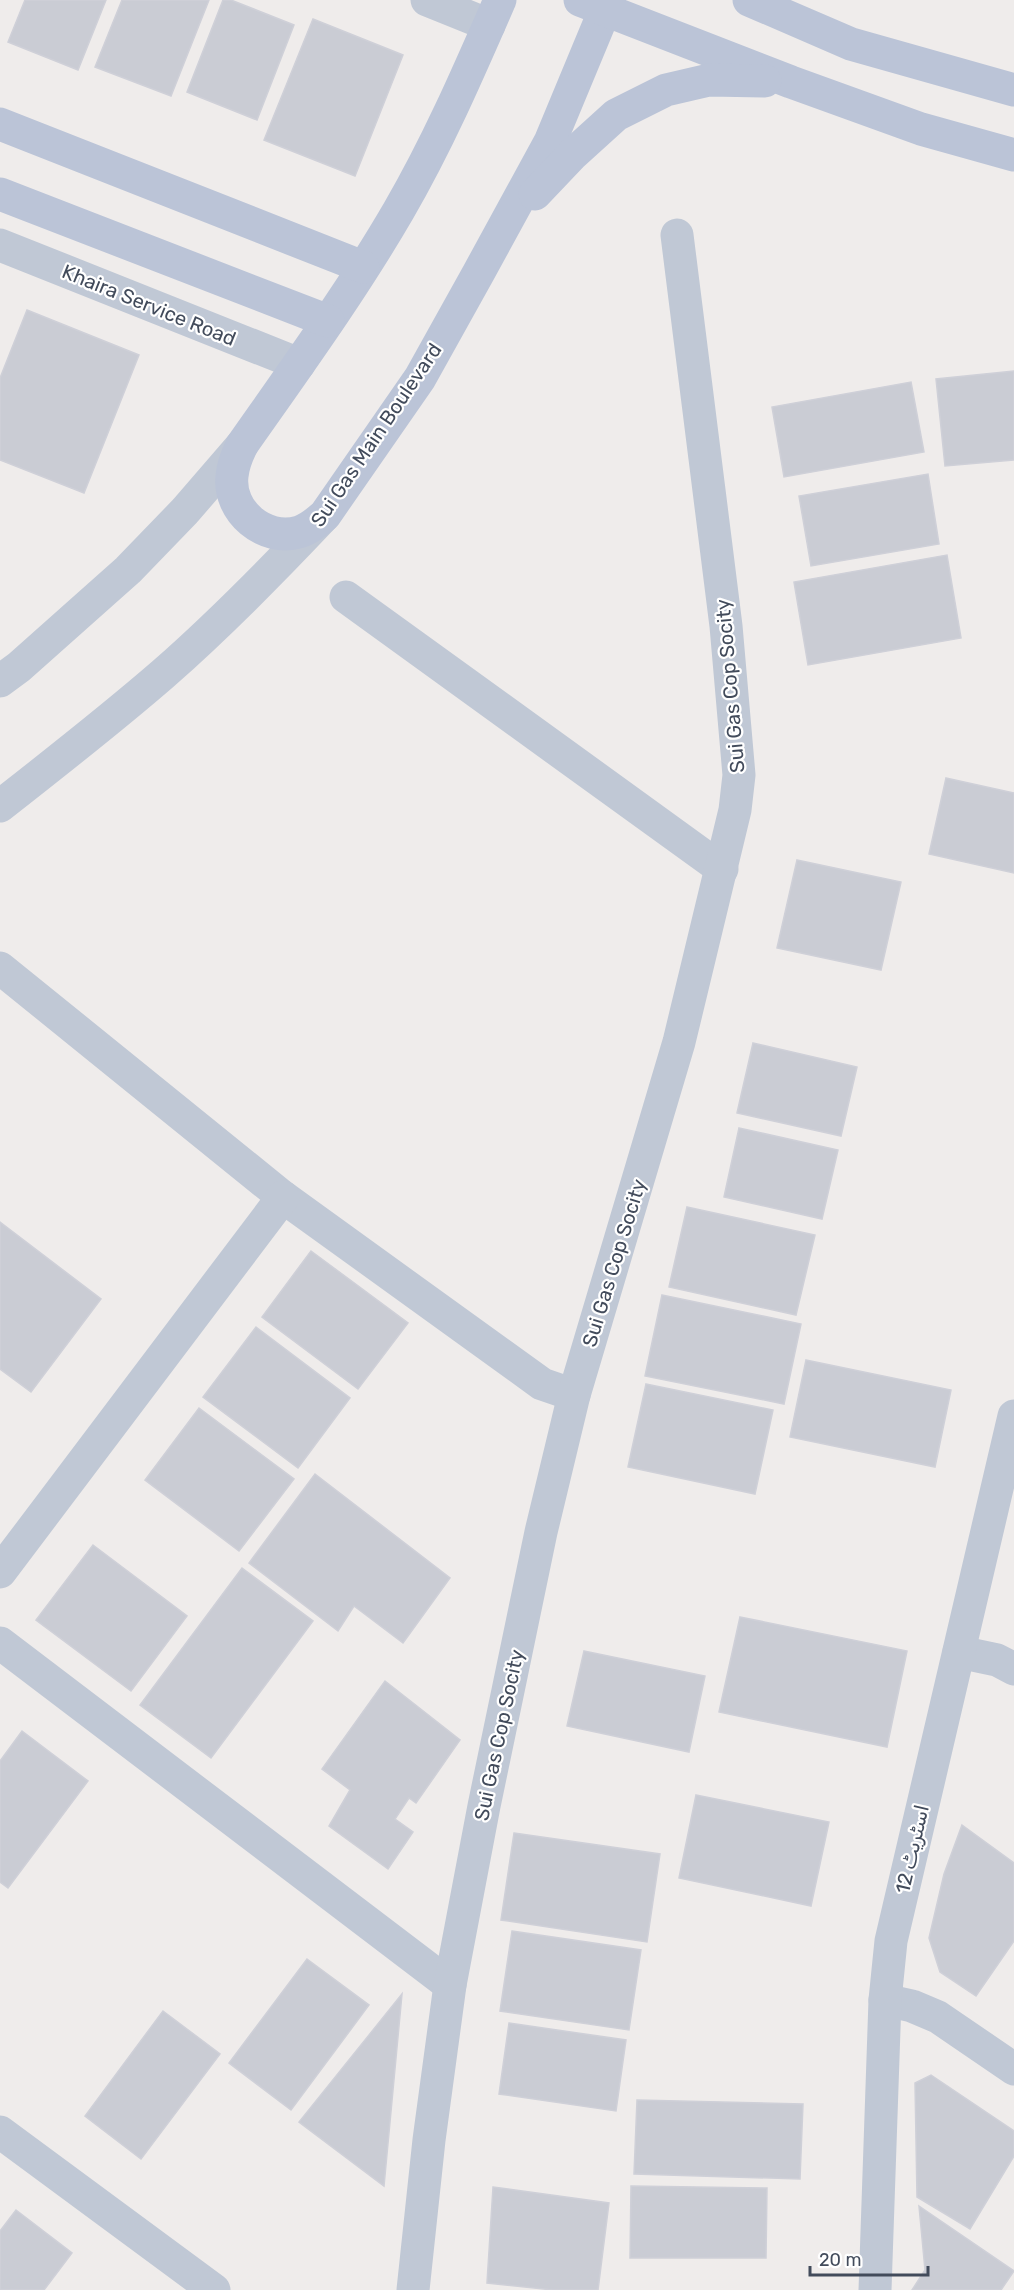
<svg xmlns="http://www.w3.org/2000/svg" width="1014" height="2290" viewBox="0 0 1014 2290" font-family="Rubik,'Noto Sans Arabic',sans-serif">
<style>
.building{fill:#caccd4;stroke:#cfd0d8;stroke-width:1.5}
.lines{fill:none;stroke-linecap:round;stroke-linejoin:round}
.minor{stroke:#c0c8d5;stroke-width:33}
.secondary{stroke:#bbc4d7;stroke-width:33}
.labels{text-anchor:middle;stroke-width:4.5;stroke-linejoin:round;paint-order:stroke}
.street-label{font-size:20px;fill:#424b5b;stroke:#fff}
</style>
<rect width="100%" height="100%" fill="#efeceb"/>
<g class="building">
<path d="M25,0H106L78,70L8,42Z"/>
<path d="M122,0H209L171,96L95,67Z"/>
<path d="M223,0H231L294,25L257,120L187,92Z"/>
<path d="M313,19L403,55L355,176L264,140Z"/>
<path d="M27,310L139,355L84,493L0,460V378Z"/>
<path d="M1014,371V460L945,466L936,379Z"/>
<path d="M911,382L924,452L784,477L772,407Z"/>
<path d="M928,474L939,544L811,566L799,496Z"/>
<path d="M947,555L961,638L808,665L794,582Z"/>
<path d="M946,778L1014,793V873L929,854Z"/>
<path d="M797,860L901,882L881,970L777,948Z"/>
<path d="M753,1043L857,1067L841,1136L737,1113Z"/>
<path d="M739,1128L838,1150L822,1219L724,1197Z"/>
<path d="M687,1207L815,1235L796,1315L669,1287Z"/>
<path d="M0,1222L101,1299L31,1392L0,1369Z"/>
<path d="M311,1251L408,1323L358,1389L262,1317Z"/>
<path d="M662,1295L801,1324L784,1404L645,1376Z"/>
<path d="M256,1327L350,1398L298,1468L203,1397Z"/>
<path d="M806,1360L951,1390L935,1467L790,1437Z"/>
<path d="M646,1384L773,1410L755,1494L628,1467Z"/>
<path d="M199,1408L294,1479L239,1551L145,1480Z"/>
<path d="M315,1474L450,1578L403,1643L354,1606L338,1631L249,1563Z"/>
<path d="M93,1545L187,1616L131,1691L36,1620Z"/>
<path d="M242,1568L313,1621L211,1758L140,1705Z"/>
<path d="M740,1617L907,1651L887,1747L719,1712Z"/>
<path d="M584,1651L705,1676L689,1752L567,1726Z"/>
<path d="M385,1681L460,1740L416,1803L409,1798L395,1819L413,1832L388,1869L329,1826L350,1790L322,1769Z"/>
<path d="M22,1731L88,1781L8,1888L0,1882V1761Z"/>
<path d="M696,1795L829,1822L811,1906L679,1878Z"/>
<path d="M962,1825L1014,1863V1941L976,1996L940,1972L929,1938L944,1874Z"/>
<path d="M514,1833L660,1854L647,1942L501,1920Z"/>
<path d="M512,1931L641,1950L629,2030L500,2011Z"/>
<path d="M307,1959L369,2005L291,2110L229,2063Z"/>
<path d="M402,1994L384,2186L299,2122Z"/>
<path d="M163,2011L220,2054L141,2159L85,2116Z"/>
<path d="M509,2023L626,2040L616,2111L499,2094Z"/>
<path d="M931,2075L1014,2131V2156L970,2229L917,2197L915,2083Z"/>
<path d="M637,2100L803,2104L800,2179L634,2174Z"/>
<path d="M631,2186L767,2188L766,2258H630Z"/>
<path d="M493,2187L609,2203L598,2290H553L487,2283Z"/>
<path d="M919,2206L1014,2271L1001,2290H912L925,2270Z"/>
<path d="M16,2210L72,2253L44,2290H0V2231Z"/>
</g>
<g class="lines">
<g class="minor">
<path d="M427,0L489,25"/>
<path d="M0,245L299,364"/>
<path d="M346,597L722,869"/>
<path d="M0,681L19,667L128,570L185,511L242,445"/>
<path d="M0,806C55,763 110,720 163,674C219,625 271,572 322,518"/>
<path d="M0,968L283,1197L542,1384L574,1395"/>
<path d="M0,1572L283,1197"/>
<path d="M0,1643L450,1985"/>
<path d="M959,1652L997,1660L1014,1669"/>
<path d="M885,2000L912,2006L938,2017L1014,2069"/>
<path d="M0,2132L214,2290"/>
<path d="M413,2290L429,2140L450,1985L484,1806L541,1532L574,1395L679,1042L735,810L739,775L726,626L677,235"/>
<path d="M875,2290L885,2000L891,1941L1014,1416"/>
</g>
<g class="secondary">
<path d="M500,0C469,71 438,143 399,210C352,291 296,368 242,445C237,455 233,465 232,476C228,511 264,542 299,532C309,529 317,522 325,515L420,378L479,272L550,142L609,0"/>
<path d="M580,0L791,82L921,129L1014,155"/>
<path d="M749,0L851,44L1014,90"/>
<path d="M0,124L363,267"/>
<path d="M0,194L328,321"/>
<path d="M535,194L573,154L616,115L666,90L709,80L765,81"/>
</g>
</g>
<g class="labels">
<g class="street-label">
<text transform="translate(149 305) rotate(22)" y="7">Khaira Service Road</text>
<text transform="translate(376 435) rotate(-56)" y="7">Sui Gas Main Boulevard</text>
<text transform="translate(730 686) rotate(-95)" y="7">Sui Gas Cop Socity</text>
<text transform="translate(614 1263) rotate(-73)" y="7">Sui Gas Cop Socity</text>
<text transform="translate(499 1735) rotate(-78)" y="7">Sui Gas Cop Socity</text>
<text transform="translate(912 1849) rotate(-77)" y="7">اسٹریٹ 12</text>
</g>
</g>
<path d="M810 2266v9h118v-9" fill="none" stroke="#424b5b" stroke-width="3"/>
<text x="819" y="2266" font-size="18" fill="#424b5b" stroke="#ffffff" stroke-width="4.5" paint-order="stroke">20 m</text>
</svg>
